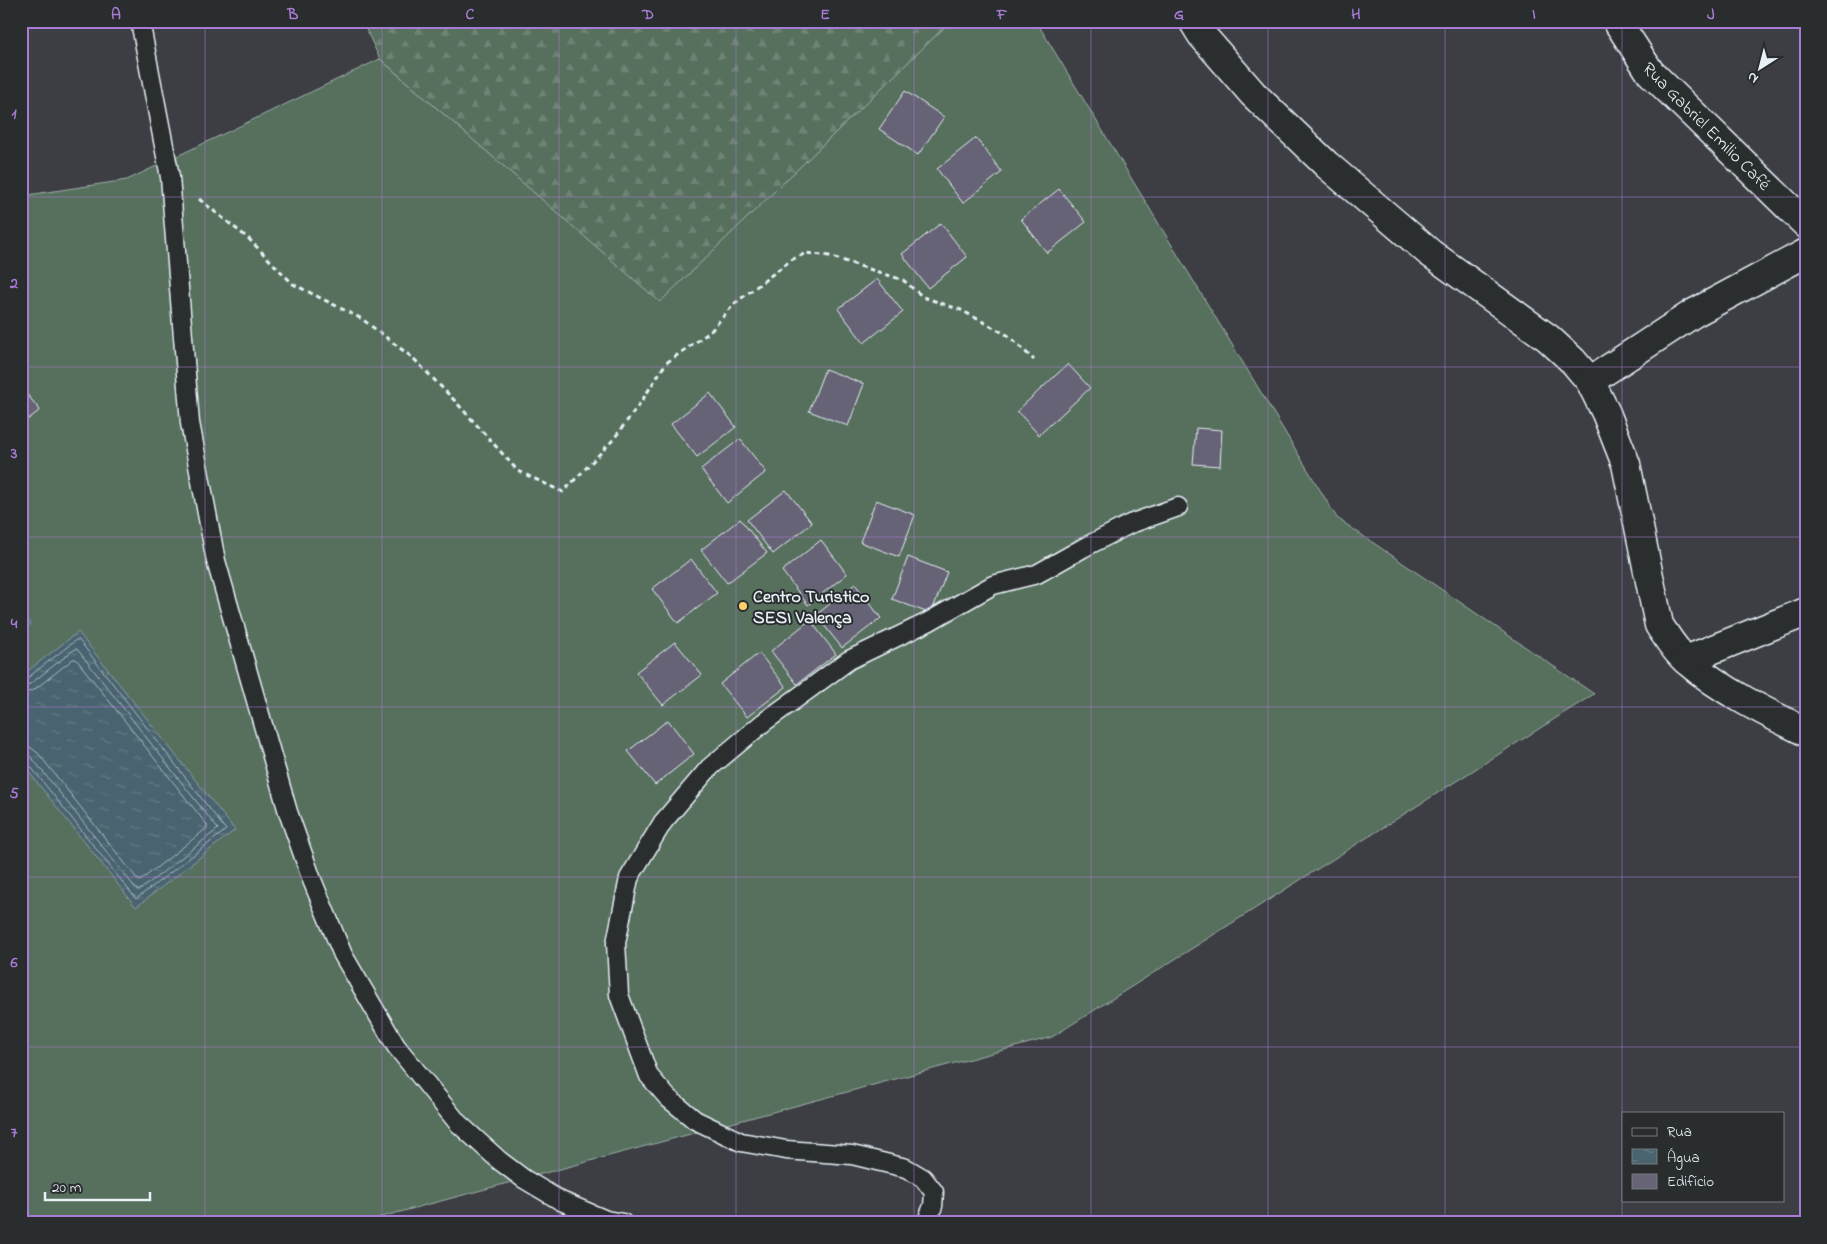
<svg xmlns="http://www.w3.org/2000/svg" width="1827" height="1244" viewBox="0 0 1827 1244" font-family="'Indie Flower',sans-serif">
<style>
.forest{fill:url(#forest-firs);stroke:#a0b0aa}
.pitch{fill:#576f5d;stroke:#a0b0aa}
.water{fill:url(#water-ripples);stroke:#899ca6}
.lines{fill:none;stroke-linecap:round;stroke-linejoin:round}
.shore{stroke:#a9b9c1;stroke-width:1}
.building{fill:#666476;stroke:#e8f1f8}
.lane-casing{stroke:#e8f1f8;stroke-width:21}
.street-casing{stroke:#e8f1f8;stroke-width:31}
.path{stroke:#e8f1f8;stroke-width:3;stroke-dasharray:5 4;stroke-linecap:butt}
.lane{stroke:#2a2d2e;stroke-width:18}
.street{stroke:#2a2d2e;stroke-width:28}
.grid{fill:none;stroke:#a77bd6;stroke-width:1;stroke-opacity:0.55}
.poi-dot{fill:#ffd166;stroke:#2a2d2e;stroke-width:2}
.labels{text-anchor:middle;stroke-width:4;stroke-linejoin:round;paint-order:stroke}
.street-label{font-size:18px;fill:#e8f1f8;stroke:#2a2d2e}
.poi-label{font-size:18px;font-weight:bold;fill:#e8f1f8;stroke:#2a2d2e;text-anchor:start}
.neatline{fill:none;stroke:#a77bd6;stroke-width:2}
.grid-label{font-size:16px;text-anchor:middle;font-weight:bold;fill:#a77bd6}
</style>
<defs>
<pattern id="forest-firs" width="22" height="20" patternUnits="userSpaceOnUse" patternTransform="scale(1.25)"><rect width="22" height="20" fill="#576f5d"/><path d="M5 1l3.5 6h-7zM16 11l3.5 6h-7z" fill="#6f8475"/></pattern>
<pattern id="water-ripples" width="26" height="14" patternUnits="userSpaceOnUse" patternTransform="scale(1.25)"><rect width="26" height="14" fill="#4a646f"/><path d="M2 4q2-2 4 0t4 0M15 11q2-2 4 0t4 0" fill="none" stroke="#647b84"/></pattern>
</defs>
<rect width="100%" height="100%" fill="#3c3e44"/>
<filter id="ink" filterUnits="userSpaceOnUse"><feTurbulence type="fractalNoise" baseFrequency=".02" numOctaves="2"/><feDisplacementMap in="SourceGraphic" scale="10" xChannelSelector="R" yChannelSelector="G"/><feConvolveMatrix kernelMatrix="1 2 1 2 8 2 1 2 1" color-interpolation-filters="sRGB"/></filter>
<g filter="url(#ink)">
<path class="forest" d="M362,21H951L660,303L380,59Z"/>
<path class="pitch" d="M951,21H1036L1337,518L1594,694L1052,1037L359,1223H21V196L127,180L380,59L660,302Z"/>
<g class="water">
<path d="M21,612L31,624L21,631Z"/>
<path d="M78,632L235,830L136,907L21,762V676Z"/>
</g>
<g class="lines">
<g class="shore">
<path d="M21,680L26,679L76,640H79L226,830L136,899L27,762L21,760"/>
<path d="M21,686L30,684L75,649H77L218,829L140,890H137L32,758L27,754H21"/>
<path d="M21,694L34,690L73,659H76L207,825V828L141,880H138L38,753L30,747L21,746"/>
</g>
</g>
<g class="building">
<path d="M905,91L944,117L918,155L879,129Z"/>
<path d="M976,138L1002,172L963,203L937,169Z"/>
<path d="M1059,189L1086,222L1047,253L1021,219Z"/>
<path d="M941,223L967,257L928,288L902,254Z"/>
<path d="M877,279L903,312L864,343L838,309Z"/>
<path d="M1068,364L1090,388L1039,435L1017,411Z"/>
<path d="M825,369L864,384L848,426L809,411Z"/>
<path d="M21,387L40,410L21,425Z"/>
<path d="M710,393L736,427L697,457L671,424Z"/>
<path d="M1196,428L1222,430L1220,466L1193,464Z"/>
<path d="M740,439L766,472L727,503L701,469Z"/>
<path d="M786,490L812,523L773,554L747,520Z"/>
<path d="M876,500L915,515L899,557L860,542Z"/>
<path d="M740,519L767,553L727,583L701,550Z"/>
<path d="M821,540L847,574L808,605L782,571Z"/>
<path d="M908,557L947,572L931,614L892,599Z"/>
<path d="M691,559L717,593L678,623L652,589Z"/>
<path d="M855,584L881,618L842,648L816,615Z"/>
<path d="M810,620L836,654L797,684L771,651Z"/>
<path d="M675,642L702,675L663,705L636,672Z"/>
<path d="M759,653L786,687L747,717L720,684Z"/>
<path d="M668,720L694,754L655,785L628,751Z"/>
</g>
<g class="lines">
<g class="lane-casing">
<g id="lane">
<path d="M140,21L170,177L190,423L216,561L288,812L312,880L343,955L396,1046L458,1123L500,1161L524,1179L561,1201L606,1220L623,1223"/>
<path d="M926,1223L933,1206L934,1192L923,1178L906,1168L852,1155L786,1150L741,1142L695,1120L668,1098L649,1076L619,995L616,943L629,878L663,822L709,768L764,722L849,660L928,622L993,585L1037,574L1083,548L1130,524L1178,507"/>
</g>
</g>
<g class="street-casing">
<g id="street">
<path d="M1193,21L1201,34L1253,94L1327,165L1430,253L1548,338L1573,361L1590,381L1606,413L1626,464L1659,625C1667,637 1675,651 1687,661C1722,691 1765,712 1806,732"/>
<path d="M1617,21L1650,72L1806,224"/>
<path d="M1590,381L1694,313L1806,253"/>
<path d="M1686,660L1806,612"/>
</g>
</g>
<path class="path" d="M199,199L249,239L293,284L362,319L413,358L456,402L518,471L563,492L613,440L641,402L666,363L710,332L734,304L791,260L806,253L829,256L903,280L923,297L961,310L1009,336L1034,360"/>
<use href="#lane" class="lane"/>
<use href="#street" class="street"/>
</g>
</g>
<path class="grid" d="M205,21V1223M382,21V1223M559,21V1223M736,21V1223M914,21V1223M1091,21V1223M1268,21V1223M1445,21V1223M1622,21V1223M21,197H1806M21,367H1806M21,537H1806M21,707H1806M21,877H1806M21,1047H1806"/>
<circle class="poi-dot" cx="743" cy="606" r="5"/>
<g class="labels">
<g class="street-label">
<text transform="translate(1707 126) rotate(45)" y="6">Rua Gabriel Emilio Café</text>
</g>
<g class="poi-label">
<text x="753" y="602">Centro Turistico<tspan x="753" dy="21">SESI Valença</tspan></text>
</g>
</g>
<rect width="1827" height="1244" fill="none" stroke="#2a2d2e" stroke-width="55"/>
<rect x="1622" y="1112" width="162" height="90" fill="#2a2d2e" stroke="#767b7f"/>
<rect x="1632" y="1128" width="25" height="8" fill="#2a2d2e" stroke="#767b7f"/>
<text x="1667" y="1136" font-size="15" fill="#e8f1f8">Rua</text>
<rect x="1632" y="1149" width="25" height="15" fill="url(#water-ripples)" stroke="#767b7f"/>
<text x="1667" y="1162" font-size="15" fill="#e8f1f8">Água</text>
<rect x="1632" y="1174" width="25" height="15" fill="#666476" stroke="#767b7f"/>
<text x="1667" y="1186" font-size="15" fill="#e8f1f8">Edifício</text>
<g transform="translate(1760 68) rotate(216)" stroke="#2a2d2e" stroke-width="4" paint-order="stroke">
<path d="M0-4L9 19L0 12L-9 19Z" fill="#e8f1f8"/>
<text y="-8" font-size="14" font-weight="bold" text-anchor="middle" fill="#e8f1f8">N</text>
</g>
<path d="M45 1192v8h105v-8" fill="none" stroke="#e8f1f8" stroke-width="2.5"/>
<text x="52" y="1192" font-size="15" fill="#e8f1f8" stroke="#2a2d2e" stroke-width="4" paint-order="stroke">20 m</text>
<rect x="28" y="28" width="1772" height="1188" class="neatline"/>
<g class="grid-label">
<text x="116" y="19">A</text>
<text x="293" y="19">B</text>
<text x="470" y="19">C</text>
<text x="648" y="19">D</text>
<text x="825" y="19">E</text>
<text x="1002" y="19">F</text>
<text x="1179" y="19">G</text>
<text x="1356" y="19">H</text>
<text x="1534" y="19">I</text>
<text x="1711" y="19">J</text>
<text x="14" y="118">1</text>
<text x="14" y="288">2</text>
<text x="14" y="458">3</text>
<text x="14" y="628">4</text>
<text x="14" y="798">5</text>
<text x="14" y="967">6</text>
<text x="14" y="1137">7</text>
</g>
</svg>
